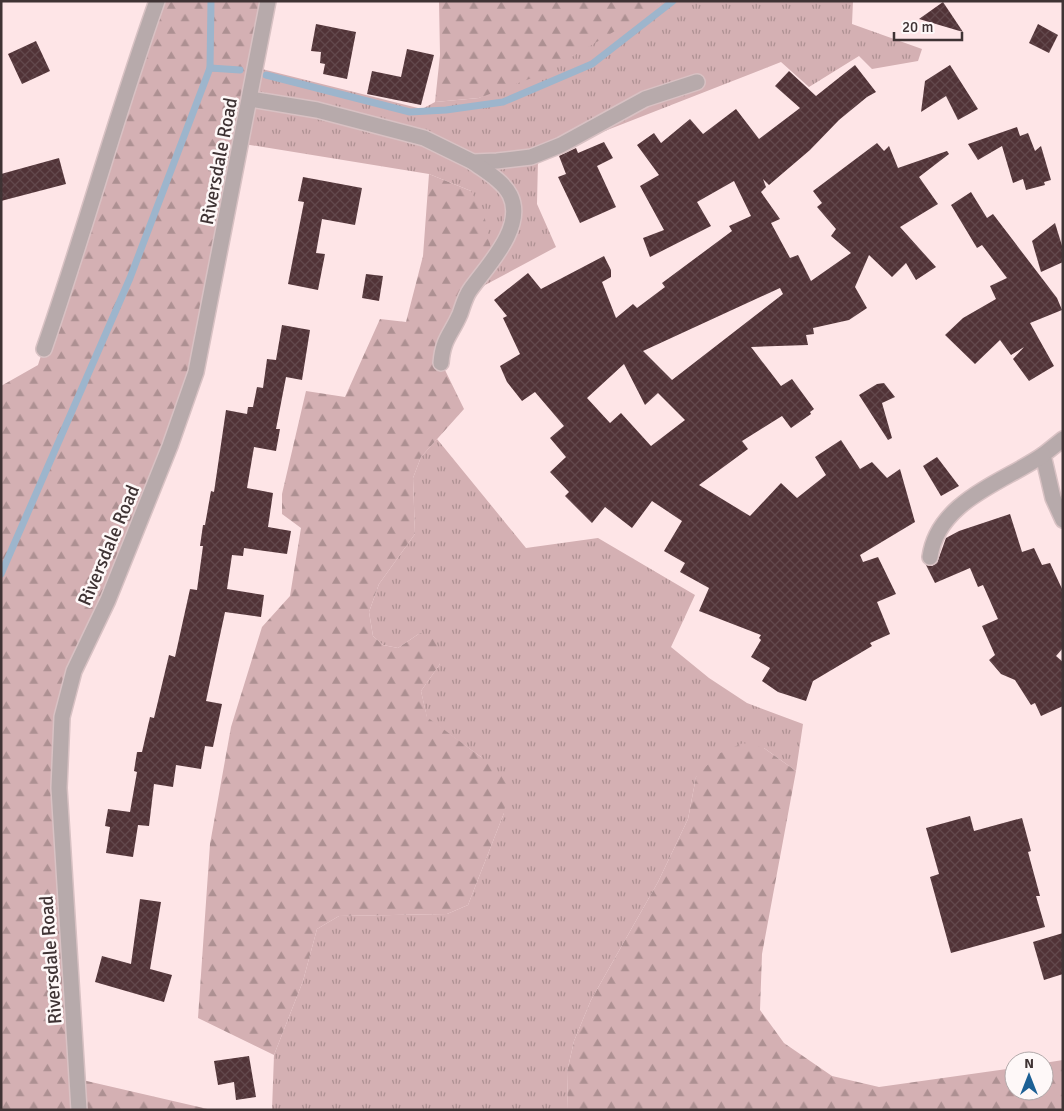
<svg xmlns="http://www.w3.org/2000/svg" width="1064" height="1111" viewBox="0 0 1064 1111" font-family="Signika,sans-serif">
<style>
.grass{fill:url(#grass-tufts)}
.forest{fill:url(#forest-firs)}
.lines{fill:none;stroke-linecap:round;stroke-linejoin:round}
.stream{stroke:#9db5cc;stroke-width:7}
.building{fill:url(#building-cross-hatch);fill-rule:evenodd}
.minor-casing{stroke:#d8c1c3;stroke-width:18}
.minor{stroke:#b7aaab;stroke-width:15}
.labels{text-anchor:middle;stroke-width:5;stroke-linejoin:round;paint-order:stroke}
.street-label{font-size:19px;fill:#3f3334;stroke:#fef8f8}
</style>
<defs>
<pattern id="grass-tufts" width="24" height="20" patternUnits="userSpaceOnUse" patternTransform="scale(1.25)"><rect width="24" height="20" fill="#d4b0b3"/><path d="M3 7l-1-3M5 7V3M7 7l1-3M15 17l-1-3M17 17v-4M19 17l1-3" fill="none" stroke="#ad9092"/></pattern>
<pattern id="forest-firs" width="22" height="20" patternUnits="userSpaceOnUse" patternTransform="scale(1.25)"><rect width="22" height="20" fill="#d4b0b3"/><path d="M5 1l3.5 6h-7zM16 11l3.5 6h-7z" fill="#ad9092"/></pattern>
<pattern id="building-cross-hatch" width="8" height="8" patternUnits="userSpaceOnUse" patternTransform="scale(1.25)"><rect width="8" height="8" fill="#513337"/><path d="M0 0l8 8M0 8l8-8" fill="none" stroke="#62484c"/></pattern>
</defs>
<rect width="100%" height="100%" fill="#fee5e7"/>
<g class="grass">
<path d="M665,1H853L852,24L922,49L918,61L872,69L859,56L809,87L781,62L574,143L538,159L537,204L556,247L472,292L471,191L429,174L244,144L258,68L422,109L435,102L479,98Z"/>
<path d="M437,439L526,548L598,538L695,595L671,647L709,678L747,703L803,724L796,771L764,748L696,777L688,819L658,882L591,1000L574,1041L567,1072L568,1110H272L274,1055L303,981L317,929L339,916L447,914L468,905L504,813L481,757L427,718L421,691L440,664L420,633L398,648L383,645L373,636L369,612L379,584L415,534L413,478L421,457Z"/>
</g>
<g class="forest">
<path d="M155,1H269L199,377L76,677L62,734L78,1079L212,1110H1V386L38,365Z"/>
<path d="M439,1H665L545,73L479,98L435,102L440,55Z"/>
<path d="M429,174L471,191L485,219L492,254L448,339L444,368L464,409L421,457L413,478L415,534L379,584L369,612L373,636L383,645L398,648L420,633L436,640L440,664L421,691L427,717L481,757L509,782L504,813L468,905L447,914L339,916L317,929L303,981L274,1055L198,1018L210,844L231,727L262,627L290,596L301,528L282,514V494L306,391L345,397L380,319L406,322L423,256Z"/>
<path d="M743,743L764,748L796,771L762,954L760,1010L784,1043L832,1076L879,1087L1014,1068V1091H1044V1063L1063,1060V1110H568L567,1072L574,1041L591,1000L658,882L688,819L696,777L718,754Z"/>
</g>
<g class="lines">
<g class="stream">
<path d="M210,68L240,70"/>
<path d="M266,75L410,112L446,110L503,102L592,64L673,1"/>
<path d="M1,574L130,278L210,68L211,1"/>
</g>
</g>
<g class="building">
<path d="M943,2L963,32L919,19Z"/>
<path d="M316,24L356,32L347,79L323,74L325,64L320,63L321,52L311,51Z"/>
<path d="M1038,24L1058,35L1049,53L1029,43Z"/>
<path d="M36,41L50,71L22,84L8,54Z"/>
<path d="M407,49L434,55L421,105L367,94L372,71L401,77Z"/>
<path d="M855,65L876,92L867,97L839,120L810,150L769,185L763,179L766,187L761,192L780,219L771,223L790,258L798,255L811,281L851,253L831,236L836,229L817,207L822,203L813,191L877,143L884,151L889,146L898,168L947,151L949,154L919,177L938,204L900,227L936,267L916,280L906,263L892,277L869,255L855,287L867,308L849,320L813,328L814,334L806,335L808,345L751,347L781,386L792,379L814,409L810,412L811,414L791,428L782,416L742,441L748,449L699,485L750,516L781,483L797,498L826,475L815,457L841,440L860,469L872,462L887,478L900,469L915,522L860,555L863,562L878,557L896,594L877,602L890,634L870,643L872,646L813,681L806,701L778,692L762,681L770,668L751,657L761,640L759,638L761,635L699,611L709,588L680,572L685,563L664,551L682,521L652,501L632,528L605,507L592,523L565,496L569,492L550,472L566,457L550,438L564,426L535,392L522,401L507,382L500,366L520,354L503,318L507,316L494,300L528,273L541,289L604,256L611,270V277L602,282L616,318L633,304L637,308L665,287L662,283L732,231L729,226L751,216L734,181L697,202L711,226L650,257L643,238L664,230L640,186L659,175L637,145L654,133L661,143L690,119L703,134L736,109L759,139L800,108L775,86L789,71L816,96ZM780,288L783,294L672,380L643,351ZM624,364L645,405L658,393L685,420L651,446L621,413L610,423L587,398Z"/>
<path d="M950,65L978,109L958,120L946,96L921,112L925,81Z"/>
<path d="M1017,127L1020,136L1028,133L1035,151L1041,146L1051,180L1044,182L1045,185L1026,190L1023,179L1013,183L1002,146L978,160L968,144Z"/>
<path d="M604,142L613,158L597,166L616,207L580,223L558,177L566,174L559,156L576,148L578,153Z"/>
<path d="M59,158L66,184L1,201V174Z"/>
<path d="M303,177L362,188L355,225L322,219L316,253L325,254L318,290L288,284L304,202L298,201Z"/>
<path d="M971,192L987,218L993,214L1057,298L1062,310L1030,323L1054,366L1029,381L1013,359L1024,347L1011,355L1000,340L975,364L945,335L963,318L996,299L990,286L1007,278L982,245L977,248L951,205Z"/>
<path d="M1055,223L1063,249V262L1041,272L1032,241Z"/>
<path d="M366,274L383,276L379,301L362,298Z"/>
<path d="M282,325L310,330L302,380L286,377L276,429H280L276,451L254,447L247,488L273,493L268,527L291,531L287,554L244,548L243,556L232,555L227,589L264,595L261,617L225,612L206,701L222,704L213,747L205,746L201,769L176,765L173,787L154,784L149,826L138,825L133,857L106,853L110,827L105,826L108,809L130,812L137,772L134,771L137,752H142L150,717L154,718L169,655L175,657L190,589L197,590L203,546H200L203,525H205L211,491L214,492L226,410L247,414L248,407H253L257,387L263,388L267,359L276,360Z"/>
<path d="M884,383L895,397L882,403L892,438L888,440L859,395L877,384Z"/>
<path d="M937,457L959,486L941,496L923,466Z"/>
<path d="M1010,514L1022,552L1034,548L1042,565L1050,563L1063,591V648L1056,656L1063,662V706L1041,716L1035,703L1031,705L1015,680L1001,674L989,660L995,655L982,626L998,619L983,585L978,587L970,568L935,583L926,565L932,566L937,563L946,538L959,531Z"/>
<path d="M970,816L974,831L1022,818L1031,851L1028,852L1040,896H1036L1045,927L951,953L930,877L939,874L926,828Z"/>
<path d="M140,899L161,902L150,969L172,975L164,1002L95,982L102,956L131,964Z"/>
<path d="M1063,933V974L1044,980L1033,942Z"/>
<path d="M249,1056L256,1097L236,1100L234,1082L218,1085L214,1061Z"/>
</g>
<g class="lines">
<g class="minor-casing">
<g id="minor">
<path d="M250,99L317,110L424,138L473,162L497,161L531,157L561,145L645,99L697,82"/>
<path d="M44,349C84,234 116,116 157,1"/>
<path d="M441,363C443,338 451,335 460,314C463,306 465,297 470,290C487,266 526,227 510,195C503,181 485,171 473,162"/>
<path d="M1063,439L1043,455L1053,498L1063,520"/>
<path d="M930,557C938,501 1002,483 1043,455"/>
<path d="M79,1110L59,788L62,717L74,671L108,600L170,446L196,372L268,1"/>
</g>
</g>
<use href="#minor" class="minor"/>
</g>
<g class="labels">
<g class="street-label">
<text transform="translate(218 161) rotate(-79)" y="7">Riversdale Road</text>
<text transform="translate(108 545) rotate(-67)" y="7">Riversdale Road</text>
<text transform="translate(50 960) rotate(-94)" y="7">Riversdale Road</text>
</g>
</g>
<rect width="1064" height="1111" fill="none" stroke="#3f3334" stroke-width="5"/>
<g transform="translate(1029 1076)"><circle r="24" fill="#fef8f8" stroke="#b2a9aa"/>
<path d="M0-4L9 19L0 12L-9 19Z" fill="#1d6095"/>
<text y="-8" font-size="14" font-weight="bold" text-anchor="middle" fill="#3f3334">N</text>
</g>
<path d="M894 32v8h68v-8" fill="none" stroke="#3f3334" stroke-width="2.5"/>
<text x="902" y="32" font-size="15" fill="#3f3334" stroke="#fef8f8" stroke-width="4" paint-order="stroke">20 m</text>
</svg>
